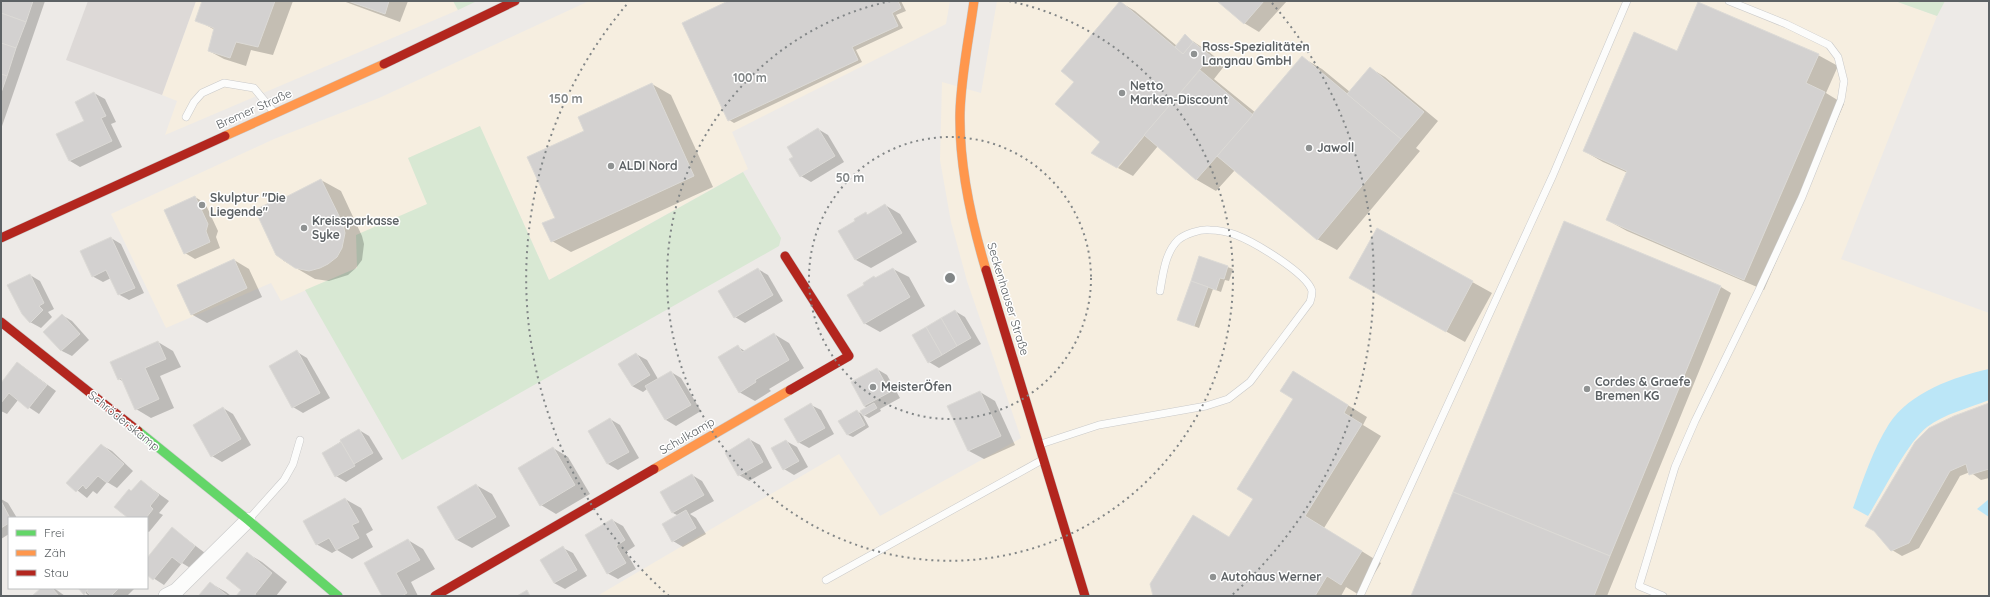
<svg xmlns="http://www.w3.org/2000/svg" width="1990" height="597" viewBox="0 0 1990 597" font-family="Quicksand,sans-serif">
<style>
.commercial{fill:#f6eee0}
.industrial{fill:#ddd9d7}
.green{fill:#d8e8d3}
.water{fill:#bbe6f7}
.shadow{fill:#0003}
.building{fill:#d3d1d0;stroke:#dcdad6}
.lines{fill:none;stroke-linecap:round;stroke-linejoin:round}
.lane-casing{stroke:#c9c9c9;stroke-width:8}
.street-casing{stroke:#c9c9c9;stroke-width:16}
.fast-casing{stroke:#c9c9c9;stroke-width:10}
.slow-casing{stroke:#c9c9c9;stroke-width:10}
.jam-casing{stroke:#c9c9c9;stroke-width:10}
.lane{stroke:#fcfcfb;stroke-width:7}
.street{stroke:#fcfcfb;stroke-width:15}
.fast{stroke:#63d668;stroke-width:9}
.slow{stroke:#ff974d;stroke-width:9}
.jam{stroke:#b3261e;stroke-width:9}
.ring{fill:none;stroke:#828687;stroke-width:2;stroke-dasharray:2 4}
.poi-dot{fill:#8f9292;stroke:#fff;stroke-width:1.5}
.labels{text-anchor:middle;stroke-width:3;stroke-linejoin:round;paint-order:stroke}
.poi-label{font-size:12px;font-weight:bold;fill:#5d6265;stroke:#fff;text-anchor:start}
.street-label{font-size:12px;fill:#5d6265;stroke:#fff}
.centre{fill:#828687;stroke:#fff;stroke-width:2}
.ring-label{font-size:12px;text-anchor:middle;font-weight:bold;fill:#828687;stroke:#fff;stroke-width:3;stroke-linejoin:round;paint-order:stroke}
</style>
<rect width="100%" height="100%" fill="#edeae7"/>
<g class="commercial">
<path d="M196,1H453L458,10L165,135L177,101L162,95Z"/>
<path d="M589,1H950L946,24L732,132L748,169L549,280L480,127L427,204L357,268L281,301L271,283L166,328L111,214L274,139L379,98Z"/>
<path d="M997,1H1895L1937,16L1841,259L1989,313V596H597L839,454L880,516L1021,438L967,281L951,222L940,160L942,82L981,93Z"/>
</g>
<path class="industrial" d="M88,1H196L162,95L66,60Z"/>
<g class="green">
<path d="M453,1H477L458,10Z"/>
<path d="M1895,1H1945L1937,16Z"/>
<path d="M480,126L549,280L743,172L781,238L779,246L402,460L305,290L357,268L356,235L427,204L408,158Z"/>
</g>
<g class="water">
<path d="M1989,369V400C1969,408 1944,414 1927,427C1907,443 1883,492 1868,516L1853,508C1863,480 1873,449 1889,424C1910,392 1954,377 1989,369Z"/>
<path d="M1989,499V517L1977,509Z"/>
</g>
<g class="shadow">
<path d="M3,1H45L1,129V8Z"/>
<path d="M203,1H293L273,55L251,50L246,66L224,59L209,51L215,30L197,20Z"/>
<path d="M343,1H408L400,22Z"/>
<path d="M731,1H901L906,11L896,15L903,28L856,50L862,62L734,123L729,120Z"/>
<path d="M1219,1H1287L1259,32L1244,23Z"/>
<path d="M1120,2L1135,11L1177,46L1185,36L1209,52L1225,65L1214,79L1256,113L1303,58L1322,69L1350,92L1370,68L1385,77L1438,121L1416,148L1420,151L1337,250L1317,239L1235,170L1216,191L1197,180L1158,146L1133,176L1118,168L1146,134L1102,142L1075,81Z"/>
<path d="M1818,55L1838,66L1826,93L1844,104L1764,290L1627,231L1607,220L1628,173L1603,162L1584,151Z"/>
<path d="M652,84L671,95L713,187L571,252L552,241L557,218L586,131Z"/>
<path d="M94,93L105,99L116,122L111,124L122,147L80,167L70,161L57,135L85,121Z"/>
<path d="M818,129L828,135L844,162L811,182L801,176L794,157Z"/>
<path d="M321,180L341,191L362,236L364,244L362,260L356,268L348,275L329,281L315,279L284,261L277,255L275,201L278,203Z"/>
<path d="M195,197L205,203L218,231L216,237L220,248L195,259L185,253Z"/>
<path d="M885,205L900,214L917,242L871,268L856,260L840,231L857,222L866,213L868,215Z"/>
<path d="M1377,229L1492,293L1465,342L1370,289Z"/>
<path d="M111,238L121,244L144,293L129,300L118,294L111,278L103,282L92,276Z"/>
<path d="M1200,257L1233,269L1229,281L1225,280L1221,292L1213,289L1199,328L1178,320Z"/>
<path d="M234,260L249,269L262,297L207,323L191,314Z"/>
<path d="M758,269L768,275L783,301L745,323L735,317Z"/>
<path d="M893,269L909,277L925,306L880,332L864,323L865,285L874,277L877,278Z"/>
<path d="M30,275L40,281L54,309L48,312L52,317L41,328L30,322Z"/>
<path d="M1721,287L1731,293L1607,596H1412Z"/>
<path d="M955,311L965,317L981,344L939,368L929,362Z"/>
<path d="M62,315L72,321L89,340L72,356L62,351L44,332Z"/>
<path d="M774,334L789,343L804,368L769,389L771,391L755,401L739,392L738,347L745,351Z"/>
<path d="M158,342L173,351L181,367L160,376L174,408L151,418L136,409L124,382L119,379Z"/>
<path d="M297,352L307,358L330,398L303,413L293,407Z"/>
<path d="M636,354L647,360L658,379L671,372L681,378L701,411L676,426L666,420L647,389L643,392L632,386Z"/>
<path d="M18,363L56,391L39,414L18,400L7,414L1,411V385Z"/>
<path d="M877,369L887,375L900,398L880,409L881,411L869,418L862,414L869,427L853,437L848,435L840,421L857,411L863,415L868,408L864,406Z"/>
<path d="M1312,383L1367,417L1363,425L1381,436L1324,528L1381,563L1361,596L1346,587L1341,596H1154L1230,538L1254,499Z"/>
<path d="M980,392L995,401L1015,445L984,459L969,451Z"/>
<path d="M1989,404V478L1981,480L1970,472L1960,476L1919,548L1902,556L1892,550Z"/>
<path d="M811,405L821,410L834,434L809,448L798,442Z"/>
<path d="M223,408L233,414L251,445L222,462L212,456Z"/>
<path d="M610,419L620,425L639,458L618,470L608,464L589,431Z"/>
<path d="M359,430L369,436L383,459L346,482L336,476L323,453Z"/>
<path d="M749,439L760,445L772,468L749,481L739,475Z"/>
<path d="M786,441L797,447L808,467L794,475L784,469L773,449Z"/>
<path d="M101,445L112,451L133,471L117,488L107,482L97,494L93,491L87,498L68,483Z"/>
<path d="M553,448L568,457L590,494L556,514L541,505Z"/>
<path d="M692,475L702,481L714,501L690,514L696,518L706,534L683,547L673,541L679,516L673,513L661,493Z"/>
<path d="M141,481L169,501L159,513L163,515L149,532L147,531V518H129L132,492Z"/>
<path d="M476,485L492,494L510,526L472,548L457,540L438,507Z"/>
<path d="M1,499L8,503L17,518H9V534L1,539Z"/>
<path d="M345,499L361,508L373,530L366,534L373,547L352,559L337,550L332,553L316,544Z"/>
<path d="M612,520L623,526L635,546L626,552L636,569L618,579L607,573Z"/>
<path d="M172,528L205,553L192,569L182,563L164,585L147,574V559Z"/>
<path d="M408,540L423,549L435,569L411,582L418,596H383Z"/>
<path d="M563,548L573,553L587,576L565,589L554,583Z"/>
<path d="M247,553L262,562L287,582L276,596H238L243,590Z"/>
<path d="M210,583L226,592L231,596H202Z"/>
<path d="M42,588H54L65,596H34Z"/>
<path d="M80,588H135L127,596H89Z"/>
</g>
<g class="building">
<path d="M2,1H33L26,22L1,13Z"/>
<path d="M202,1H275L258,47L236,42L230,58L208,51L214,28L195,21Z"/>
<path d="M348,1H389L385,14Z"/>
<path d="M728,1H898L901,8L892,13L898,26L852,47L858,60L728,121L682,23Z"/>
<path d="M1120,1L1183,54L1193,42L1211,56L1117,168L1091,153L1100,142L1055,104L1074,82L1061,71Z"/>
<path d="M1217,1H1264L1244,24Z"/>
<path d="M1698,2L1819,54L1806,83L1825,92L1744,280L1606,220L1627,171L1583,151L1634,32L1677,51Z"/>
<path d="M1,13L26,22L16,48L1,43Z"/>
<path d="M1185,34L1193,42L1183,54L1175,47Z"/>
<path d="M1,43L16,48L7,76L1,74Z"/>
<path d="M1302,56L1401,139L1317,240L1217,156Z"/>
<path d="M1370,67L1424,112L1401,139L1347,94Z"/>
<path d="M1200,70L1253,115L1196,180L1144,135Z"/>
<path d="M1,74L7,76L1,93Z"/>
<path d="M652,83L694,176L551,242L542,223L555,218L527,157L584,131L578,117Z"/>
<path d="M94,92L106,116L101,118L112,141L69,161L56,134L84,121L75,102Z"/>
<path d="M818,128L835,156L800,177L789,159L793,157L787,147Z"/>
<path d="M321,179L343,224L345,233L342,248L337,257L328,264L320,268L309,271L295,268L276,255L255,210L275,200L276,202Z"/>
<path d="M195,196L208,224L206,231L210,242L184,254L164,210Z"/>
<path d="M885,204L902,233L855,260L838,231L855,221L854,219L866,212L867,215Z"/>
<path d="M1564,221L1721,286L1610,556L1453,492Z"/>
<path d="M1377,228L1473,281L1446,332L1349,278Z"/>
<path d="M111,237L135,288L118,295L106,270L92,277L80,251Z"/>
<path d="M1199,256L1228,266L1224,279L1220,278L1216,290L1191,281Z"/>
<path d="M234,259L247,288L191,315L177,285Z"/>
<path d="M758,268L773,295L734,318L718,291Z"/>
<path d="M893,268L910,297L864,324L847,295L864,285L863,283L874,276L875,278Z"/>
<path d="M30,274L44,303L39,306L43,310L30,323L22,314L7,285Z"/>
<path d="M1191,281L1208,287L1194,326L1177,320Z"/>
<path d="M955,310L971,338L957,346L941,318Z"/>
<path d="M62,314L80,334L61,351L43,332Z"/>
<path d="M941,318L957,346L942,355L926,327Z"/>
<path d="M926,327L942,355L928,363L912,335Z"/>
<path d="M774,333L789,360L755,380L756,382L739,393L718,357L738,345L742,352Z"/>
<path d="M158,341L166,359L145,368L159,399L135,410L121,378L118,380L110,362Z"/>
<path d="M297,350L320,393L292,408L269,366Z"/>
<path d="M636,353L650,375L632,386L618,364Z"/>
<path d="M17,362L47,385L28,409L9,393L1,403V383Z"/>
<path d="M877,368L890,392L864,406L851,382Z"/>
<path d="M671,371L691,405L665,420L645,386Z"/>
<path d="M1293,371L1348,405L1344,413L1362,424L1305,516L1362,551L1341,585L1327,576L1315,596H1153L1150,584L1193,515L1229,537L1253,499L1237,489L1293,399L1280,391Z"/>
<path d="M980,391L1001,436L968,451L947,406Z"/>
<path d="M811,403L825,428L798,443L784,419Z"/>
<path d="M874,403L877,408L863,416L860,411Z"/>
<path d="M1989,403V469L1969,475L1966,464L1950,471L1909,543L1891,551L1874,531L1865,526L1915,442L1929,428L1954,416Z"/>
<path d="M223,407L241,439L211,457L193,425Z"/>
<path d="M857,410L865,425L847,435L838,421Z"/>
<path d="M610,418L629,452L607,464L588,431Z"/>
<path d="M359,429L373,453L354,464L340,440Z"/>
<path d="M749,438L763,462L738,476L725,453Z"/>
<path d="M786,440L799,461L783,470L771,448Z"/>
<path d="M341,442L355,466L335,477L322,453Z"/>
<path d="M101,444L124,464L107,483L98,476L86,489L83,485L76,492L66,483Z"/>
<path d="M553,447L575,485L540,506L518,468Z"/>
<path d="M692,474L704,495L672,513L660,492Z"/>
<path d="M141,480L159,495L150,506L153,509L146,518H128L114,507L129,489L131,491Z"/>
<path d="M476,484L496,517L456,540L437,507Z"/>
<path d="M1453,492L1610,556L1594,596H1411Z"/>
<path d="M345,498L359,522L352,525L359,538L336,550L329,538L316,545L303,521Z"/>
<path d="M1,501L10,518L9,523L1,528Z"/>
<path d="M686,510L696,528L672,542L662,524Z"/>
<path d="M612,519L625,540L616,546L626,563L607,574L585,535Z"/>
<path d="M172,527L195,546L181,564L172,557L153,580L147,575V558Z"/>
<path d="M408,539L420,560L396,573L407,593L402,596H382L364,563Z"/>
<path d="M563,546L577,570L554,583L540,560Z"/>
<path d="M247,552L272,573L255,594L256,596H236L241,590L226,578Z"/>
<path d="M210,582L228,596H201L199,595Z"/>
<path d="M41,588H52L59,596H32Z"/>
<path d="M78,588H88L84,595Z"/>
<path d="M88,588H119L111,596H91L87,592Z"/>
<path d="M527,590L530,596H517Z"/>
</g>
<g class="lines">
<g class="lane-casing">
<g id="lane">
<path d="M186,117L194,102L202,93L224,83L254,88L273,111"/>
<path d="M1041,444L1099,425L1206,406L1228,399L1250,382L1310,302C1311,299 1312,294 1312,291C1307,273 1254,242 1236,235C1229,232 1217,230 1210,230C1200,229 1185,234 1178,240C1165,253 1163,274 1160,291"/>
<path d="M250,518L284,480L293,464L300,440"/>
<path d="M826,580L1042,460"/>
<path d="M1360,596L1553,175L1627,1"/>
<path d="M1663,596L1639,586L1675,467L1695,421L1758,292L1802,197L1841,100L1844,81L1838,57L1829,45L1786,24L1729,1"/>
</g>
</g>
<g class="street-casing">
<path id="street" d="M166,596L176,591L248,520"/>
</g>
<g class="fast-casing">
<path id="fast" d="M138,431L248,520L338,596"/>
</g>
<g class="slow-casing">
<g id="slow">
<path d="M974,1C969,38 961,76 960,113C959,166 971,220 986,270"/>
<path d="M225,136L384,64"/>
<path d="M654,469L790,390"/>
</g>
</g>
<g class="jam-casing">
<g id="jam">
<path d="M384,64L515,1"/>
<path d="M1,238L225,136"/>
<path d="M785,256L849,356L790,390"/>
<path d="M986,270L1085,596"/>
<path d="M1,322L138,431"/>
<path d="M435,596L654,469"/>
</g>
</g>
<use href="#lane" class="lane"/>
<use href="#street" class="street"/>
<use href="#fast" class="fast"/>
<use href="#slow" class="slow"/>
<use href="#jam" class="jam"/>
</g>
<g class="ring">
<circle cx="950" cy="278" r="141"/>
<path d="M1009 1A283 283 0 1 1 891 1"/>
<path d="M669 596A424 424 0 0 1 628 3M1272 3A424 424 0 0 1 1231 596"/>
</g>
<g class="poi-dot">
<circle cx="1194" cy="54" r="4"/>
<circle cx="1122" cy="93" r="4"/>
<circle cx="1309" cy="148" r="4"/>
<circle cx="611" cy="166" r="4"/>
<circle cx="202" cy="205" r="4"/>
<circle cx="304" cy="228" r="4"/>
<circle cx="873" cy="387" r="4"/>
<circle cx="1587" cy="389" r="4"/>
<circle cx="1213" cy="577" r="4"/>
</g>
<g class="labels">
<g class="poi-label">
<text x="1202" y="51">Ross-Spezialitäten<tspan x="1202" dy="14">Langnau GmbH</tspan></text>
<text x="1130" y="90">Netto<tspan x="1130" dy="14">Marken-Discount</tspan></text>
<text x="1317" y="152">Jawoll</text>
<text x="619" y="170">ALDI Nord</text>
<text x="210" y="202">Skulptur "Die<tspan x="210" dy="14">Liegende"</tspan></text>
<text x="312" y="225">Kreissparkasse<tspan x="312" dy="14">Syke</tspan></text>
<text x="1595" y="386">Cordes &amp; Graefe<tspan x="1595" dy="14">Bremen KG</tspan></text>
<text x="881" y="391">MeisterÖfen</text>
<text x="1221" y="581">Autohaus Werner</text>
</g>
<g class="street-label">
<text transform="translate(254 109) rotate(-24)" y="4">Bremer Straße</text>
<text transform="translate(1008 299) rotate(73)" y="4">Seckenhauser Straße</text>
<text transform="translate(124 421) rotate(39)" y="4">Schröderskamp</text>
<text transform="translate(687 436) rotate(-30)" y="4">Schulkamp</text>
</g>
</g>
<circle cx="950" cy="278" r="6" class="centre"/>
<g class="ring-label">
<text x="750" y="82">100 m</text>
<text x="566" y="103">150 m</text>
<text x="850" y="182">50 m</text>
</g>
<rect width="1990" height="597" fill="none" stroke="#5d6265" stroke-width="4"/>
<rect x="8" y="517" width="140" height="72" fill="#ffffff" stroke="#bec0c1"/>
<rect x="16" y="530" width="20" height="6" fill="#63d668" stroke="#bec0c1"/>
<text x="44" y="537" font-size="12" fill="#5d6265">Frei</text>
<rect x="16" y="550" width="20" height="6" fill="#ff974d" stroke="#bec0c1"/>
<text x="44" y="557" font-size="12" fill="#5d6265">Zäh</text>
<rect x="16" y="570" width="20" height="6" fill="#b3261e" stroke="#bec0c1"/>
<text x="44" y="577" font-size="12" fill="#5d6265">Stau</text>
</svg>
